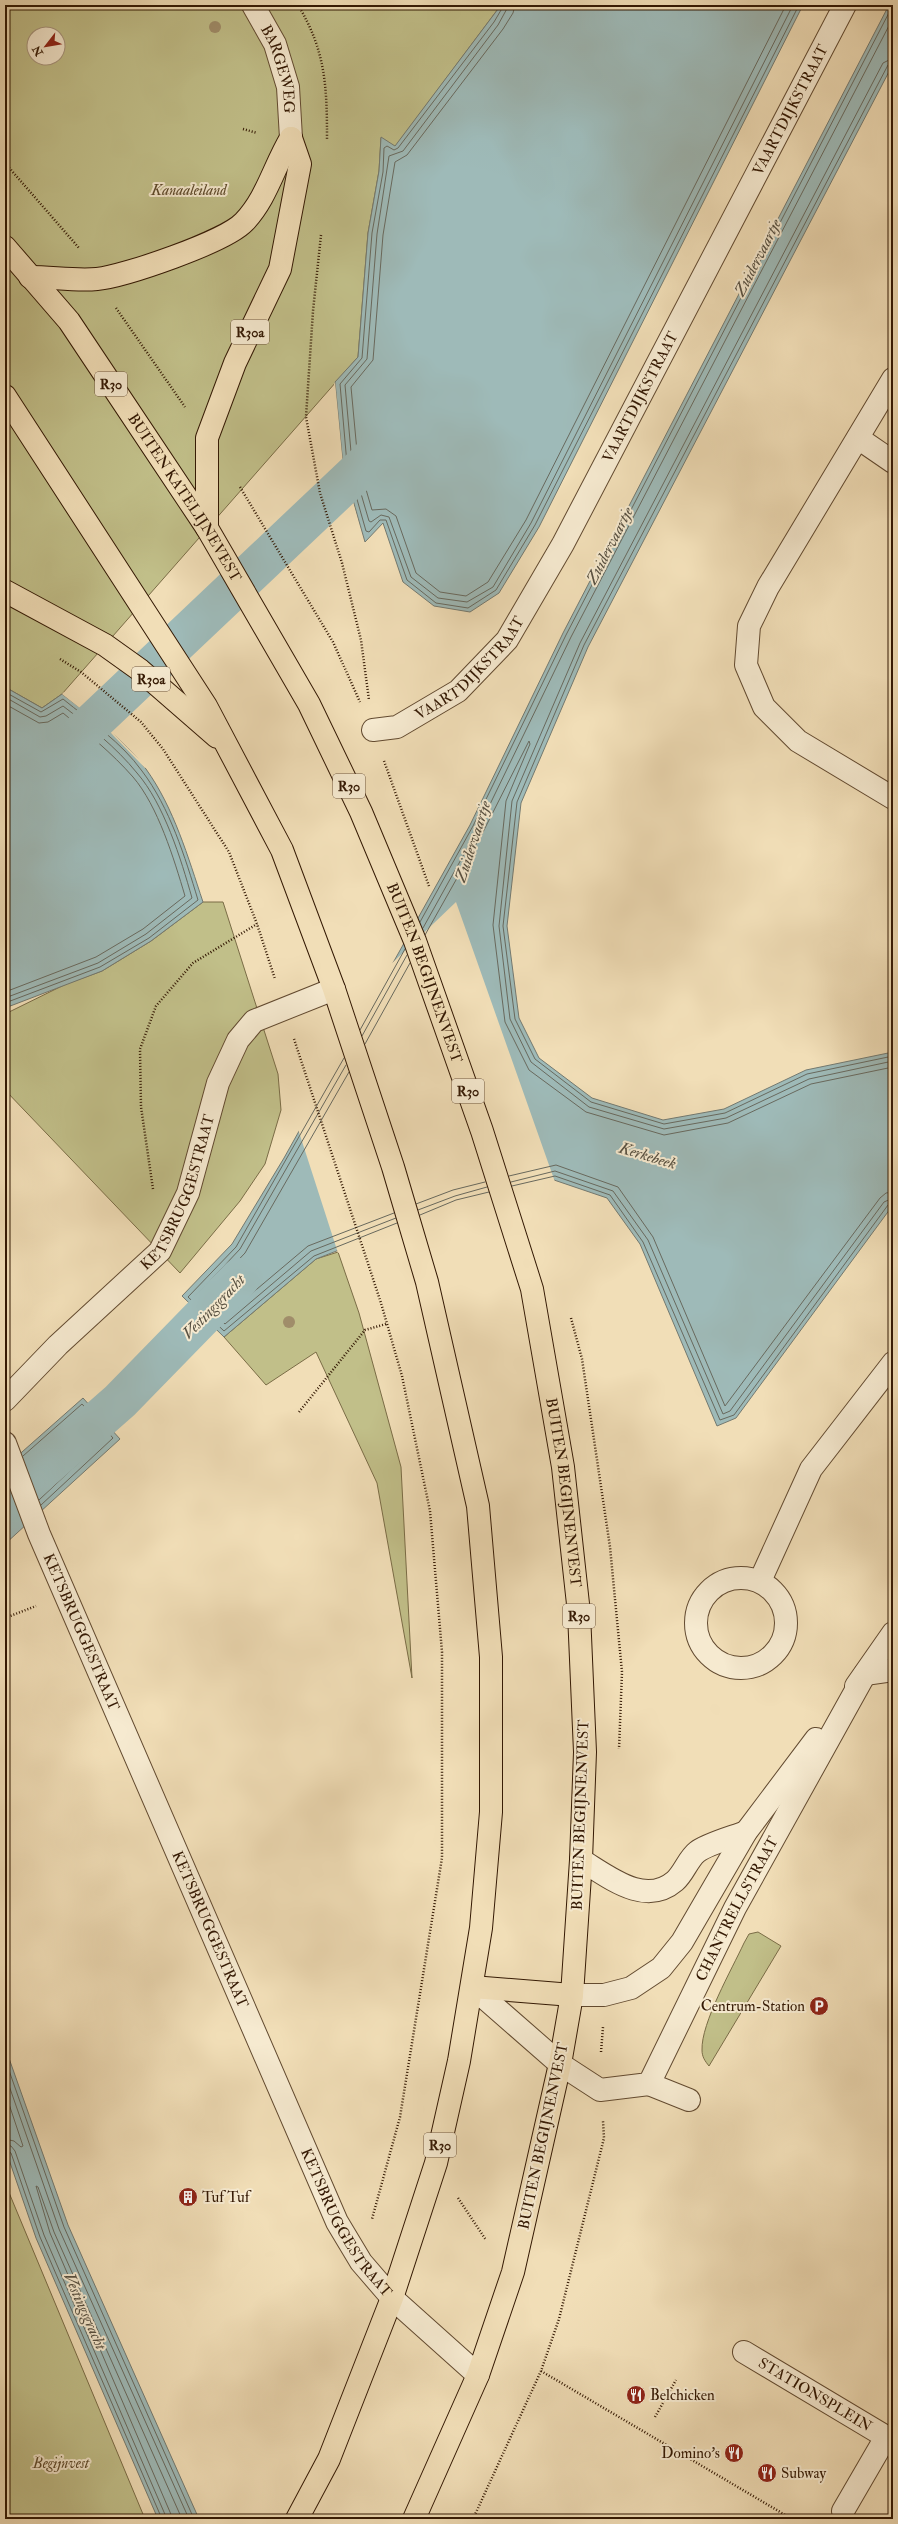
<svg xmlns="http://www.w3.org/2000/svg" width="898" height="2524" viewBox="0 0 898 2524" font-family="'IM FELL Double Pica',serif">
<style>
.green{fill:#c1bf89;stroke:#7a6c46;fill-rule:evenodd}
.water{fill:#9ebab8;stroke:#737970}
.pier{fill:#f1deb7}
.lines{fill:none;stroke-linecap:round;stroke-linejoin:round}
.shore{stroke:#68695e;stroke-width:1}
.canal{stroke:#9ebab8;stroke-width:40}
.service-casing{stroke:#624a30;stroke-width:24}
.pedestrian-casing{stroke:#624a30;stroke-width:24}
.minor-casing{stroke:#624a30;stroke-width:24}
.tertiary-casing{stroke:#624a30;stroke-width:24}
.primary-casing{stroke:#331803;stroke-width:24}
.path{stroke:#331803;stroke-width:2.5;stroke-dasharray:1 2;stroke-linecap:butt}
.service{stroke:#f6ead0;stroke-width:22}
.pedestrian{stroke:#f6ead0;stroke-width:22}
.minor{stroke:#f6ead0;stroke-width:22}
.tertiary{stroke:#f6ead0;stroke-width:22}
.primary{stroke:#f1deb7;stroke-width:22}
.tree{fill:#a08d6a}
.labels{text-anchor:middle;stroke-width:4;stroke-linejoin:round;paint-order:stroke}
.shield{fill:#f6ead0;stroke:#6e5740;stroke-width:1}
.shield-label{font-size:14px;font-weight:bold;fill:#331803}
.street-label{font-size:15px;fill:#331803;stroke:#f6ead0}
.park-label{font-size:15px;font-style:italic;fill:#5e4a2b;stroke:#f6ead0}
.poi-label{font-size:15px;fill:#331803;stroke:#f6ead0;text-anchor:start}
.water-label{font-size:16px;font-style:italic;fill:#585142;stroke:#f6ead0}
</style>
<rect width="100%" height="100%" fill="#f1deb7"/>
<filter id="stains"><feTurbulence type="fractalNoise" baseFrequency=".005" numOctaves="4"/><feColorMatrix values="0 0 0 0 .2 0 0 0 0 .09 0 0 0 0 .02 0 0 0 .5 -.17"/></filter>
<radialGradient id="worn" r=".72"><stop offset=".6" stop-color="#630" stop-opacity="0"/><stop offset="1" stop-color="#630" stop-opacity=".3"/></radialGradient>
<g class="green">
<path d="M5,5H501L395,147L381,138L379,171L368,233L358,357L62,694L42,708L5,687ZM34,34H58V58H34Z"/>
<path d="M203,902H223L278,1074L281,1110L265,1164L240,1201L180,1273L5,1090V1014L66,984L102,971L151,941Z"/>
<path d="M338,1252L359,1313L401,1467L412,1678L377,1483L316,1352L266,1385L224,1337L316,1259Z"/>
<path d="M758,1932L781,1946L709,2066C705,2061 702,2057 702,2050C701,2023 732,1969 744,1943L749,1934Z"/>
<path d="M5,2183L145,2519H5Z"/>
</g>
<g class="water">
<path d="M501,5H803L539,527L499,593L470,612L434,606L403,582L383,523L365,542L343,465L335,382L358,357L368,233L379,171L381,137L395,146Z"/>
<path d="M889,5H893V64L588,647L521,803L507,926L519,1018L539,1058L592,1098L663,1120L724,1109L806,1070L893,1052V1205L736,1418L717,1426L640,1244L607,1198L554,1180L457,1204L316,1259L224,1337L182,1296L232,1244L284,1158L470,825L563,633Z"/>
<path d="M5,687L42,708L62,694C91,716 124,739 146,769C174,808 188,857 203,902L151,941L102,971L5,1008Z"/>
<path d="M83,1398L120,1439L5,1544V1467Z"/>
<path d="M5,2047L68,2225L199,2519H158L36,2238L5,2148Z"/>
</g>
<g class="pier">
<path d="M335,382L343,465L364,544L341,465L334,384Z"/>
<path d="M64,692L110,730L147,767L145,768L109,731L62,694Z"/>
<path d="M456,902L555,1182L458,1206L338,1253L298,1129L388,967Z"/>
</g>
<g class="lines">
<g class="shore">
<path d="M504,5L494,22L398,148L394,150L387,146L384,148L383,172L372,233L362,358L340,384L347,464L366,531L369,532L380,520H386L407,580L436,603L468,608L496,590L535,525L799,5"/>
<path d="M509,5L498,25L403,151L389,156L377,234L367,359L345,385L352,463L369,521L371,522L381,515L389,517L411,577L438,598L467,602L493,587L531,523L793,5"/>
<path d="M515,5L513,13L503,29L407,155L395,162L383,235L373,360L351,387L358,462L372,510L386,509L396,516L416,573L440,592L466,596L488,582L526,520L786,5"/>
<path d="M893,58L883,63L580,643L512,801L499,926L510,1019L531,1062L589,1107L664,1129L726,1118L809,1079L893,1061"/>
<path d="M893,63L888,65L584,645L517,802L503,926L515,1019L535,1059L591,1102L664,1124L725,1113L807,1074L893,1056"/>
<path d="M5,692L41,712L63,699C90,721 122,743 142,771C170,808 185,857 198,900L149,938L100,967L5,1003"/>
<path d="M5,697L40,717L46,716L63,706C89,726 116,747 137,773C164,804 181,859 192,898L146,934L98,963L5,998"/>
<path d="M5,704L39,723L48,722L63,713C87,733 112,753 133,777C158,806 174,859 185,896L143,929L96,957L5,992"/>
<path d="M420,922L473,826L566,635L893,5"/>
<path d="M423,928L478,829L571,637L893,18"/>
<path d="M425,935L483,832L529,741L530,744L506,801L493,925L505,1022L529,1070L586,1112L664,1135L728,1123L811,1084L893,1067"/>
<path d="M360,1030L405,949"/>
<path d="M362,1036L407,955"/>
<path d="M365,1044L410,963"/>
<path d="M344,1058L236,1247L188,1297L224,1331L314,1256L397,1223"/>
<path d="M346,1065L240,1249L195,1297L225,1324L311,1251L396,1218"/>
<path d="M349,1072L245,1253L203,1297L225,1316L308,1246L394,1213"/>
<path d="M509,1176L556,1165L618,1187L653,1237L725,1406L880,1198L886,1193L893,1192"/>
<path d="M511,1182L555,1171L613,1191L648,1240L723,1414L730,1411L884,1202L893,1198"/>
<path d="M512,1186L555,1176L610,1195L643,1242L720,1420L734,1415L888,1205L893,1203"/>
<path d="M416,1204L453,1190L485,1182"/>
<path d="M418,1210L455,1196L487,1187"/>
<path d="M420,1215L456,1200L489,1192"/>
<path d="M23,1456L82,1404L113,1438L41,1505"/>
<path d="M25,1461L81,1411L106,1437L39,1500"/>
<path d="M27,1467L81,1420L98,1437L37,1494"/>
<path d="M5,2059L64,2227L194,2519"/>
<path d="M5,2074L59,2229L189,2519"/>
<path d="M5,2092L23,2146L21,2147L14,2141L5,2139"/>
<path d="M5,2145L11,2146L15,2151L44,2235L167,2519"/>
<path d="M5,2150L11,2153L40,2237L162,2519"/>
<path d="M173,2519L50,2233L36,2186L38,2187L54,2232L182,2519"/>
</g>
<g class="canal">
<path d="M5,798L35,777L371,459L383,440"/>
<path d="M5,1502L120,1401L240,1278"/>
</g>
<g class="service-casing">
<g id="service">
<path d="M893,379L768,587L749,626L746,665L764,707L798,741L893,798"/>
<path d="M858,438L893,462"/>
<circle cx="741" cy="1623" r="45"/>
<path d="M760,1581L811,1469L893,1363"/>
<path d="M865,1674L893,1670"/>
<path d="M581,1860C609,1877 645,1907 675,1881C684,1873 688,1859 697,1852C707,1844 733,1837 746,1832"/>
<path d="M649,2084L689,2100"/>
</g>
</g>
<g class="pedestrian-casing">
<g id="pedestrian">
<path id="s1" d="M744,2352L893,2441"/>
<path d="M843,2511L886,2437"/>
</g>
</g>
<g class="minor-casing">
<g id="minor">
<path id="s2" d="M373,730L397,727L458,691L507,640L563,544L845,5"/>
<path id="s3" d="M5,1400L58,1345L160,1251L188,1193L218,1083L238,1040L254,1021L334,989"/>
<path id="s4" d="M5,1443L39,1534L337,2222L361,2262L392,2298L478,2375"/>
<path d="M856,1686L893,1633"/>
<path id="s5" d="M472,1987L560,2064L600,2090L649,2084L735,1908L865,1674"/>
<path d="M572,1995H604L631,1988L661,1968L682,1942L746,1832L816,1739"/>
</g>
</g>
<g class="tertiary-casing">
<g id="tertiary">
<path id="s6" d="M253,5L275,44L288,87L291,138"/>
</g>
</g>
<g class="primary-casing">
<g id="primary">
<path id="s7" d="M5,247L69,321L207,528L309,704L361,812L415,941L482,1131L532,1289L563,1467L579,1613L585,1752L581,1860L572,1995L560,2064L513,2272L478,2375L414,2519"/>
<path d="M30,277C52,277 75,281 97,279C125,276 225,242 244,222C267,198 274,166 291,138"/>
<path d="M5,396L206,706L282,850L334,989L393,1167L427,1282L478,1506L491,1657V1812L481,1928L459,2061L436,2163L392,2298L329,2459L297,2519"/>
<path d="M207,528V438L235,363L280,269L300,164L291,138"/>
<path d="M5,591L105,645L140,670L217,737"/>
<path d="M472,1987L572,1995"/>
</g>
</g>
<g class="path">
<path d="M298,5C326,51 327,88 327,140"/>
<path d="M243,129L257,133"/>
<path d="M5,163L79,248"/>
<path d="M321,235L313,311L306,417L320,493L342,563L361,640L369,700"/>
<path d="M116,308L185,407"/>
<path d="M240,487L333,642L360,702"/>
<path d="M60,659L81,672L141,722L163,749L229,852L257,924L275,979"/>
<path d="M384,761L429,886"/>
<path d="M294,1039L381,1303L402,1376L430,1511L442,1652V1858L400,2117L372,2219"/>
<path d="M153,1189L141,1107L140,1049L156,1006L193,963L257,924"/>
<path d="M571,1318L582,1359L610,1547L622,1672L619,1749"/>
<path d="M299,1412L365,1330L386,1324"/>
<path d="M5,1618L36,1606"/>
<path d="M601,2052L603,2027"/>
<path d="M458,2198L486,2240"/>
<path d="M541,2371L792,2519"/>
<path d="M655,2417L676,2380"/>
<path d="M5,2499L7,2519"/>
<path d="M473,2519L541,2371L559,2319L604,2138L603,2121"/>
</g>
<use href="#service" class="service"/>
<use href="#pedestrian" class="pedestrian"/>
<use href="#minor" class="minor"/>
<use href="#tertiary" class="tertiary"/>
<use href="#primary" class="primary"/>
</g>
<g class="tree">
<circle cx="215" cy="27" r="6"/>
<circle cx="289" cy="1322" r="6"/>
</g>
<defs>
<g id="parking-disc" transform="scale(1)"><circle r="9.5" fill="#8f2418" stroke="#f6ead0"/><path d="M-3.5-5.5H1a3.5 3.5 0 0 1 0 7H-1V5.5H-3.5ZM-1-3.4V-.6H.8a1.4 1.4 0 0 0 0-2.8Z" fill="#fff"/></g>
<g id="building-disc" transform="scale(1)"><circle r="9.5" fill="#8f2418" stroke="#f6ead0"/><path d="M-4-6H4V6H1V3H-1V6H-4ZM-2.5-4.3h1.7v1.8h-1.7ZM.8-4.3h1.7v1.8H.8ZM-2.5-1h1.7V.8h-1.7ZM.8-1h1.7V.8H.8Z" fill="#fff"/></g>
<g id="restaurant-disc" transform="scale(1)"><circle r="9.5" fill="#8f2418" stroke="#f6ead0"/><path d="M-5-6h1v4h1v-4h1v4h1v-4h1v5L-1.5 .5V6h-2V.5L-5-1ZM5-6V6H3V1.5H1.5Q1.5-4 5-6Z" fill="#fff"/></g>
</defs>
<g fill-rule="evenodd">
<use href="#parking-disc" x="819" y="2006"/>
<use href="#building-disc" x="188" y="2197"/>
<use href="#restaurant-disc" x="636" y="2395"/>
<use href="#restaurant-disc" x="734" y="2453"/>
<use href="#restaurant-disc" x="767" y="2473"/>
</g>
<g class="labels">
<g class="shield">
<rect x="231" y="320" width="38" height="24" rx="3"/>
<rect x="95" y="372" width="32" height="24" rx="3"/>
<rect x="132" y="667" width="38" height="24" rx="3"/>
<rect x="333" y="774" width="32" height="24" rx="3"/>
<rect x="452" y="1079" width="32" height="24" rx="3"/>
<rect x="563" y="1604" width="32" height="24" rx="3"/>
<rect x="424" y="2133" width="32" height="24" rx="3"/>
</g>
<g class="shield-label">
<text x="250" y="337">R30a</text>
<text x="111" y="389">R30</text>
<text x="151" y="684">R30a</text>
<text x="349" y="791">R30</text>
<text x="468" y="1096">R30</text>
<text x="579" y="1621">R30</text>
<text x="440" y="2150">R30</text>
</g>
<g class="street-label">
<text dy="5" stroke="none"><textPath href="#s6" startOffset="70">BARGEWEG</textPath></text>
<text dy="5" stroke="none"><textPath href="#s2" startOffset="767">VAARTDIJKSTRAAT</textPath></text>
<text dy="5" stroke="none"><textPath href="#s2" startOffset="443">VAARTDIJKSTRAAT</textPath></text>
<text dy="5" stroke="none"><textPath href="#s7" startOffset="309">BUITEN KATELIJNEVEST</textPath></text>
<text dy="5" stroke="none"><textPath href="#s2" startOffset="119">VAARTDIJKSTRAAT</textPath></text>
<text dy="5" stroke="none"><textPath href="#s7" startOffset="843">BUITEN BEGIJNENVEST</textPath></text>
<text dy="5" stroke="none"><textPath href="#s3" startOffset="276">KETSBRUGGESTRAAT</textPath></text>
<text dy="5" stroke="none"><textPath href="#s7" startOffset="1383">BUITEN BEGIJNENVEST</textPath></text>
<text dy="5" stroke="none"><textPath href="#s4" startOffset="204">KETSBRUGGESTRAAT</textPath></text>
<text transform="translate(580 1815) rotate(-88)" y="5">BUITEN BEGIJNENVEST</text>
<text dy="5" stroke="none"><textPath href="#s5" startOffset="410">CHANTRELLSTRAAT</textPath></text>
<text dy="5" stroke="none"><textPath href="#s4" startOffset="528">KETSBRUGGESTRAAT</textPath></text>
<text transform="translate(543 2136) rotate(-78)" y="5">BUITEN BEGIJNENVEST</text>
<text dy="5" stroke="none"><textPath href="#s4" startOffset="852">KETSBRUGGESTRAAT</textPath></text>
<text dy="5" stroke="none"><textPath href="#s1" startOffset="83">STATIONSPLEIN</textPath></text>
</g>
<g class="park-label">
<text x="189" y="195">Kanaaleiland</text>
<text x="61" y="2468">Begijnvest</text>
</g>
<g class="poi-label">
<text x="805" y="2011" text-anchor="end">Centrum-Station</text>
<text x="202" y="2202">Tuf Tuf</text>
<text x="650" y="2400">Belchicken</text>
<text x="720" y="2458" text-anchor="end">Domino's</text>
<text x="781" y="2478">Subway</text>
</g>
<g class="water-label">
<text transform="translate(757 257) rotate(-63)" y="6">Zuidervaartje</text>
<text transform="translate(609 545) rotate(-63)" y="6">Zuidervaartje</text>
<text transform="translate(472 841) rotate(-72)" y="6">Zuidervaartje</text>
<text transform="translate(648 1155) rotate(17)" y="6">Kerkebeek</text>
<text transform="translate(213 1306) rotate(-46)" y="6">Vestingsgracht</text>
<text transform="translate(86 2311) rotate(66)" y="6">Vestingsgracht</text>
</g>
</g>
<rect width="898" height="2524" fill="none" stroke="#f1deb7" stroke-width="20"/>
<rect x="6" y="6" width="886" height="2512" fill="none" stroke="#331803" stroke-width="2"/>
<rect x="10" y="10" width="878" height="2504" fill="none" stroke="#331803"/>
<g transform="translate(46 46) rotate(239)"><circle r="19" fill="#f6ead0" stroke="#a8967e"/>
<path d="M0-3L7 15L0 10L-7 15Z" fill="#8f2418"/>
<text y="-6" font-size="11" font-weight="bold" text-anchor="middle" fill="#331803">N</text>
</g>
<rect width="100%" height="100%" filter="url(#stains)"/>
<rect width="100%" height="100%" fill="url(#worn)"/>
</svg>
